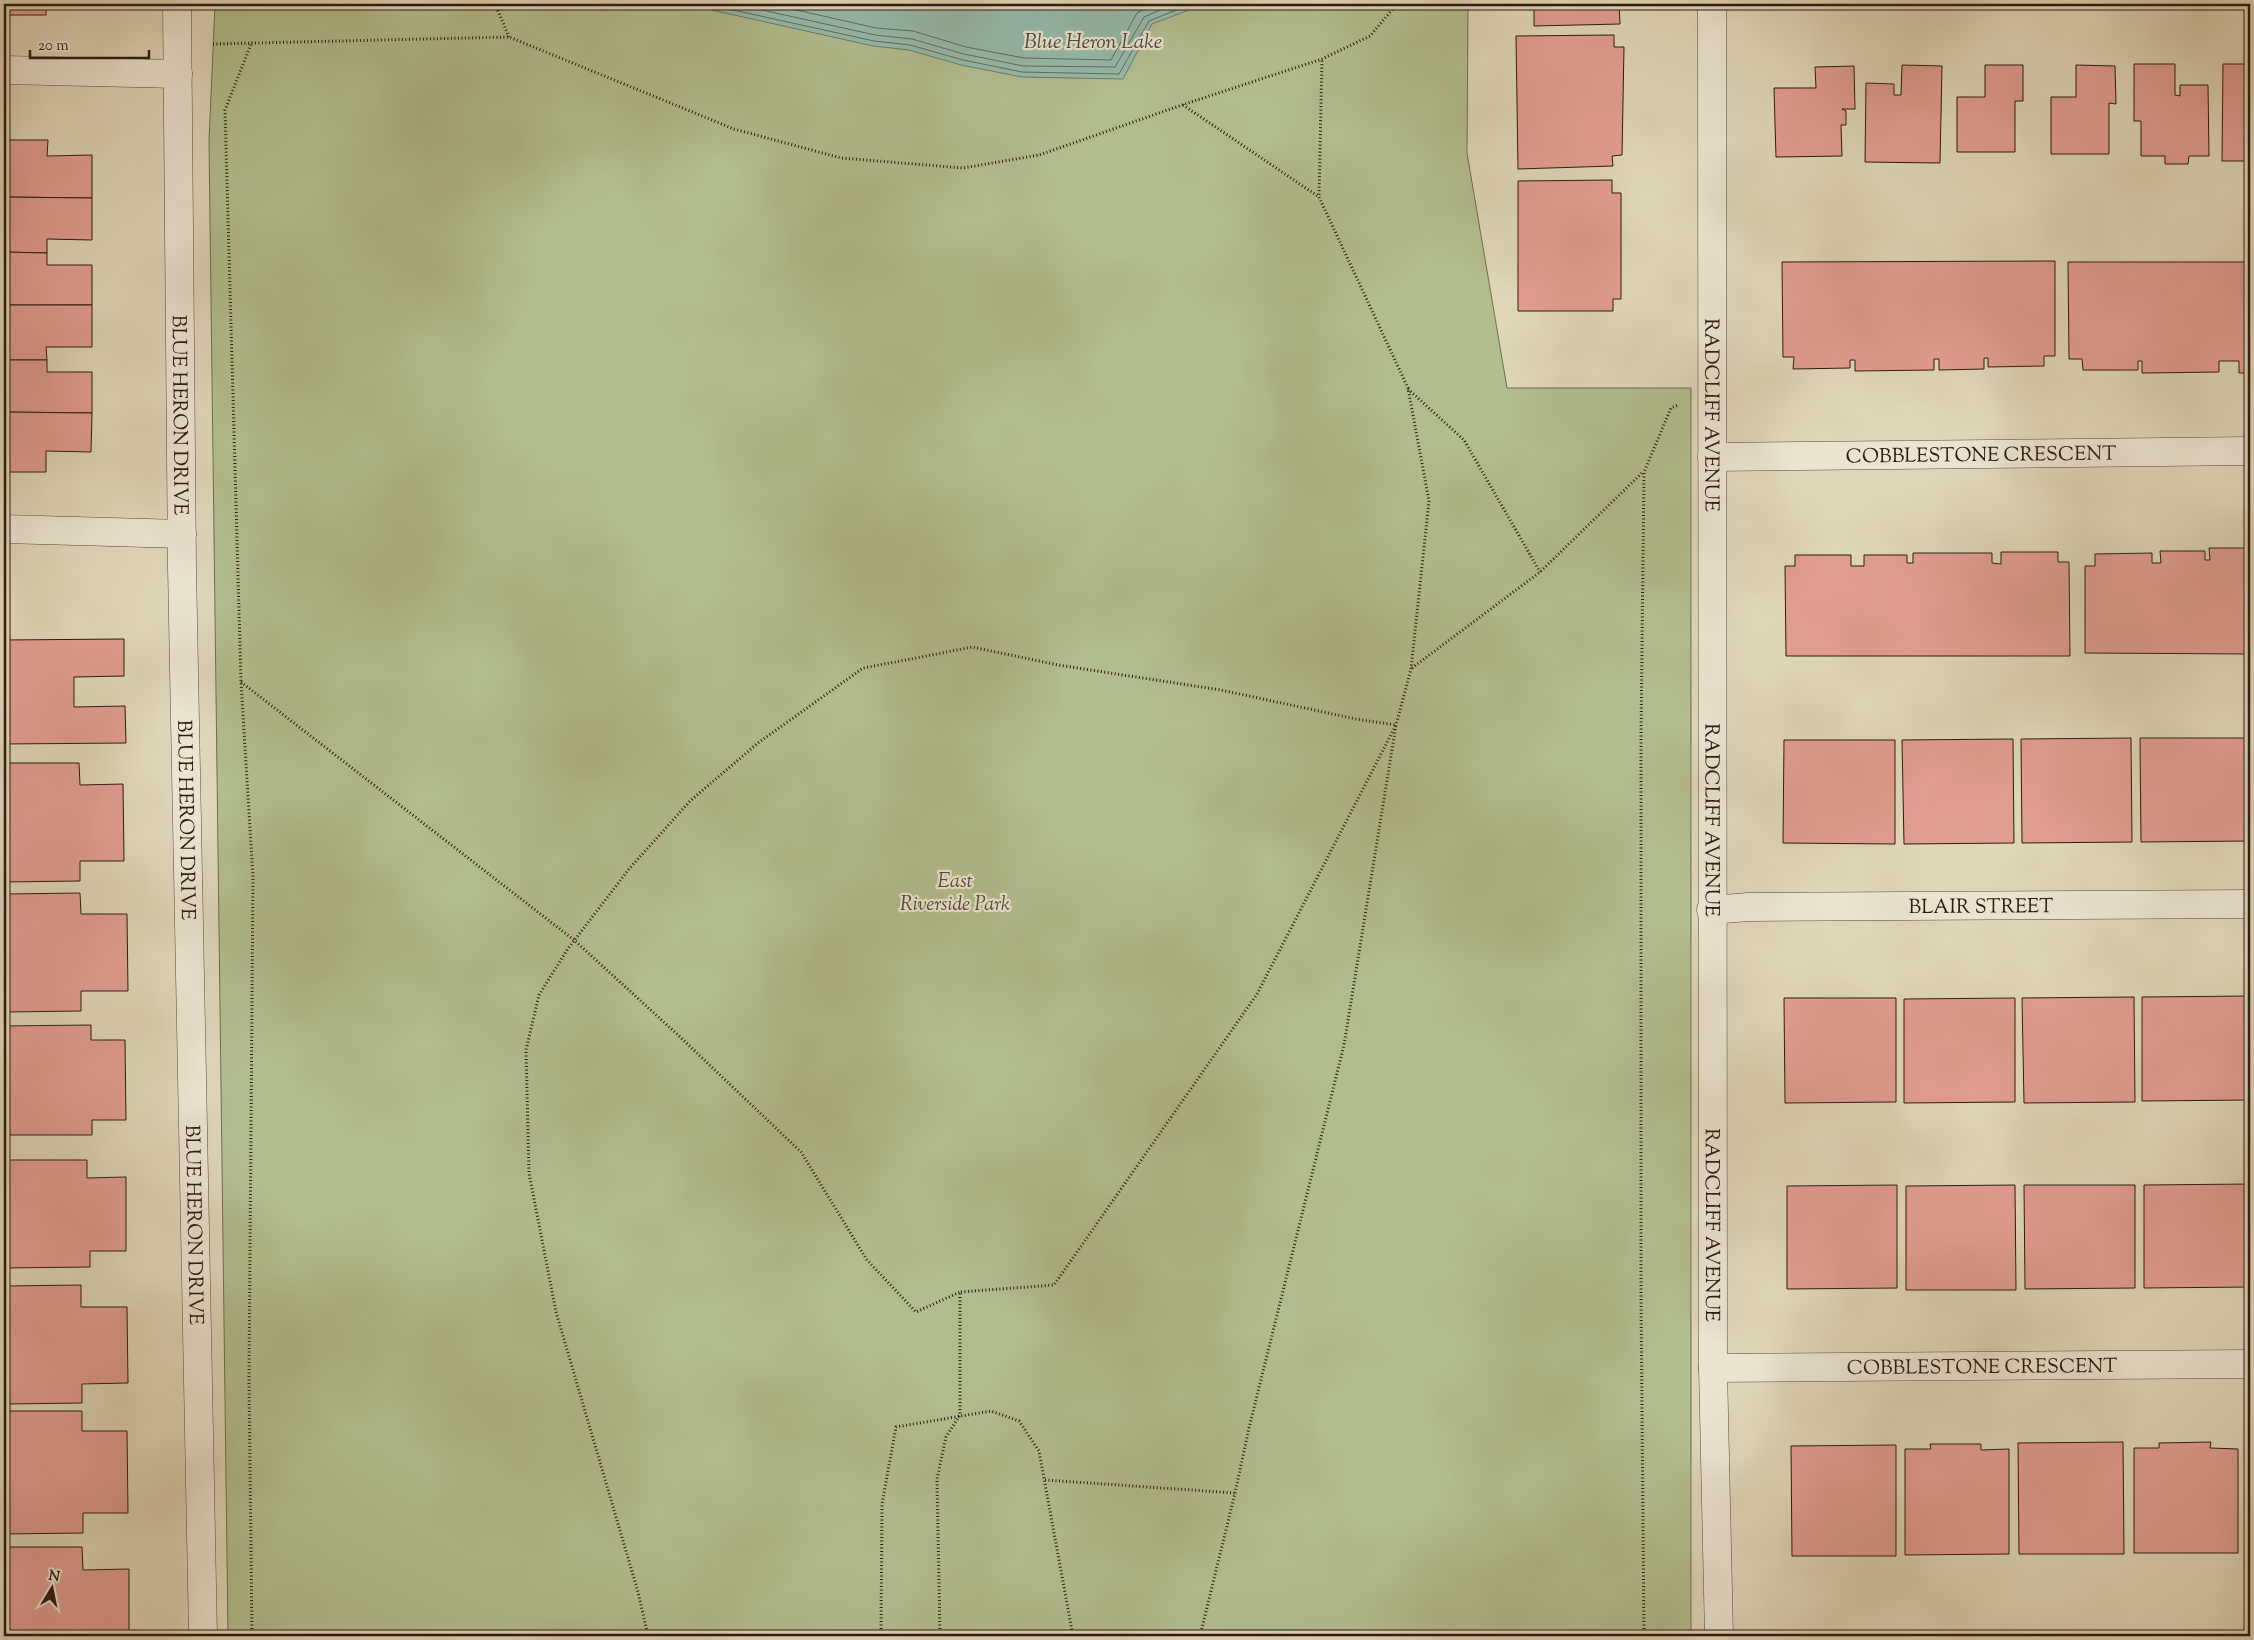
<svg xmlns="http://www.w3.org/2000/svg" width="2254" height="1640" viewBox="0 0 2254 1640" font-family="'Sorts Mill Goudy',serif">
<style>
.green{fill:#b2bd8e;stroke:#706c50}
.water{fill:#95baaa;stroke:#6b7a6d}
.lines{fill:none;stroke-linecap:round;stroke-linejoin:round}
.shore{stroke:#616a5e;stroke-width:1}
.building{fill:#e29d91;stroke:#2d1a11}
.minor-casing{stroke:#5a493b;stroke-width:29}
.path{stroke:#2d1a11;stroke-width:3;stroke-dasharray:1 2.5;stroke-linecap:butt}
.minor{stroke:#eae4d1;stroke-width:28}
.labels{text-anchor:middle;stroke-width:4.5;stroke-linejoin:round;paint-order:stroke}
.street-label{font-size:20px;fill:#2d1a11;stroke:#eae4d1}
.park-label{font-size:20px;font-style:italic;fill:#554b36;stroke:#eae4d1}
.water-label{font-size:21px;font-style:italic;fill:#4c4a3f;stroke:#eae4d1}
</style>
<rect width="100%" height="100%" fill="#dfd6b8"/>
<filter id="stains"><feTurbulence type="fractalNoise" baseFrequency=".004" numOctaves="4"/><feColorMatrix values="0 0 0 0 .2 0 0 0 0 .09 0 0 0 0 .02 0 0 0 .5 -.17"/></filter>
<radialGradient id="worn" r=".72"><stop offset=".6" stop-color="#630" stop-opacity="0"/><stop offset="1" stop-color="#630" stop-opacity=".3"/></radialGradient>
<path class="green" d="M215,4H1468L1467,153L1507,388H1691V1636H228L209,141Z"/>
<path class="water" d="M685,4H1205L1152,24L1123,79L1022,77L961,65L909,50L873,46Z"/>
<g class="lines">
<g class="shore">
<path d="M706,4L874,41L910,45L963,60L1022,72L1119,74L1149,21L1191,4"/>
<path d="M735,4L875,35L912,39L964,54L1023,66L1115,67L1144,17L1174,4"/>
<path d="M770,4L876,28L913,31L966,47L1024,58L1111,60L1137,13L1154,4"/>
</g>
</g>
<g class="building">
<rect x="4" y="4" width="42" height="11"/>
<path d="M1534,4H1619L1620,24L1534,26Z"/>
<path d="M1614,35V47H1624L1622,155L1612,156L1613,166L1518,169L1516,36Z"/>
<path d="M2134,64H2175V95L2180,96V85H2208L2209,156H2189L2188,164H2165V156H2141V121H2134Z"/>
<path d="M2223,64H2250V161H2222Z"/>
<path d="M1902,65L1942,66L1940,163L1865,162L1866,83L1894,84V95H1901Z"/>
<path d="M1985,65H2023V101H2015V152H1957V97H1985Z"/>
<path d="M2076,65L2115,66L2116,104L2109,103V154H2051V97H2076Z"/>
<path d="M1854,66L1855,109H1842L1846,111V125H1841L1842,156L1776,157L1774,88H1816L1815,67Z"/>
<path d="M4,140H48L47,156L92,155V198L4,197Z"/>
<path d="M1612,180V193H1621V299H1613V311H1518V181Z"/>
<path d="M4,197L92,198V240L47,239V253L4,252Z"/>
<path d="M4,252L47,253V265H92V305H4Z"/>
<path d="M2055,261V356H2044V366L1988,367V358H1984V369L1939,370V359H1934V370L1855,371V360H1850V368L1793,369L1794,357H1783L1782,262Z"/>
<path d="M2068,262H2250V373H2239V361H2219V372L2142,373V361H2138V370H2083L2082,359H2069Z"/>
<path d="M4,305H92V347H46L47,360H4Z"/>
<path d="M4,360H47V372H92V413L4,412Z"/>
<path d="M4,412L92,413L91,452L46,451V472H4Z"/>
<path d="M2209,548H2250V654L2085,653V566H2095V554L2152,553V563H2161L2160,551H2205V560H2210Z"/>
<path d="M2001,552H2058V562H2069L2070,656H1786L1785,566H1795V555H1851V566H1864V555H1907V563H1913V553H1992V563L2001,564Z"/>
<path d="M124,639V676L74,677V707L125,706L126,743L4,744V640Z"/>
<path d="M2131,738L2132,842L2022,843L2021,739Z"/>
<path d="M2140,738H2250V841L2141,842Z"/>
<path d="M2013,739L2014,843L1904,844L1902,740Z"/>
<path d="M1784,740H1895V844L1783,843Z"/>
<path d="M4,763H79L80,785L123,784L124,861H80V881L4,882Z"/>
<path d="M80,893L81,914H127L128,991H81V1011L6,1012L5,894Z"/>
<path d="M2250,996V1100L2142,1101V997Z"/>
<path d="M2134,997L2135,1102L2024,1103L2022,998Z"/>
<path d="M1784,998H1896V1102L1785,1103Z"/>
<path d="M2015,998V1102L1904,1103V999Z"/>
<path d="M91,1025V1040H125L126,1120H92V1135H4V1026Z"/>
<path d="M4,1160H87V1178L126,1177V1251H90V1267L4,1268Z"/>
<path d="M2250,1184V1287L2144,1288V1185Z"/>
<path d="M1897,1185V1288L1787,1289V1186Z"/>
<path d="M2015,1185L2016,1290H1906V1186Z"/>
<path d="M2024,1185H2135V1288L2025,1289Z"/>
<path d="M81,1285V1307H127L128,1383L82,1384V1403L6,1404L5,1286Z"/>
<path d="M4,1411H82V1431H127L128,1513H83V1533L4,1534Z"/>
<path d="M2123,1442L2124,1554H2019L2018,1443Z"/>
<path d="M2211,1442L2210,1448L2238,1449V1553H2134V1448H2159V1443Z"/>
<path d="M1930,1444H1981V1450L2009,1449V1554L1905,1555V1449H1931Z"/>
<path d="M2248,1444H2250V1553H2249Z"/>
<path d="M1896,1445V1556H1792L1791,1446Z"/>
<path d="M7,1547H82L83,1570L129,1569V1636H7Z"/>
</g>
<g class="lines">
<g class="minor-casing">
<g id="minor">
<path id="s1" d="M177,4L182,568L203,1636"/>
<path id="s2" d="M1712,4L1713,1368L1719,1636"/>
<path d="M4,70L178,74"/>
<path id="s3" d="M1712,457L2250,451"/>
<path d="M4,529L182,534"/>
<path id="s4" d="M1711,910L1748,907L2250,904"/>
<path id="s5" d="M1713,1368L2250,1364"/>
</g>
</g>
<g class="path">
<path d="M495,4L509,37"/>
<path d="M213,44L509,37L734,129L841,158L963,168L1039,155L1182,105L1322,59L1370,36L1397,4"/>
<path d="M1183,105L1319,197"/>
<path d="M1408,389L1464,440L1540,572"/>
<path d="M1412,668L1540,572L1643,472"/>
<path d="M241,682L574,940L678,1035L801,1152L867,1260L916,1312L960,1292"/>
<path d="M1045,1480L1235,1493"/>
<path d="M252,1636L249,1379L253,877L241,682L225,110L252,42"/>
<path d="M648,1636L638,1592L556,1312L529,1173L526,1050L539,995L567,950L629,869L690,801L758,743L863,668L911,659L972,647L1058,665L1221,690L1356,719L1396,725L1257,994L1054,1285L960,1292V1415L946,1437L937,1479L940,1636"/>
<path d="M881,1636L882,1504L896,1427L991,1411L1019,1421L1039,1451L1073,1636"/>
<path d="M1200,1636L1235,1493L1249,1428L1344,1045L1396,725L1411,669L1429,501L1408,388L1319,197L1322,59"/>
<path d="M1644,1636L1641,1295V736L1644,472L1671,408L1678,405"/>
</g>
<use href="#minor" class="minor"/>
</g>
<g class="labels">
<g class="street-label">
<text dy="7" stroke="none"><textPath href="#s1" startOffset="411">BLUE HERON DRIVE</textPath></text>
<text dy="7" stroke="none"><textPath href="#s2" startOffset="411">RADCLIFF AVENUE</textPath></text>
<text dy="7" stroke="none"><textPath href="#s3" startOffset="269">COBBLESTONE CRESCENT</textPath></text>
<text dy="7" stroke="none"><textPath href="#s1" startOffset="816">BLUE HERON DRIVE</textPath></text>
<text dy="7" stroke="none"><textPath href="#s2" startOffset="816">RADCLIFF AVENUE</textPath></text>
<text dy="7" stroke="none"><textPath href="#s4" startOffset="270">BLAIR STREET</textPath></text>
<text dy="7" stroke="none"><textPath href="#s1" startOffset="1221">BLUE HERON DRIVE</textPath></text>
<text dy="7" stroke="none"><textPath href="#s2" startOffset="1221">RADCLIFF AVENUE</textPath></text>
<text dy="7" stroke="none"><textPath href="#s5" startOffset="269">COBBLESTONE CRESCENT</textPath></text>
</g>
<g class="park-label">
<text x="955" y="887">East<tspan x="955" dy="23">Riverside Park</tspan></text>
</g>
<g class="water-label">
<text x="1093" y="48">Blue Heron Lake</text>
</g>
</g>
<rect width="2254" height="1640" fill="none" stroke="#dfd6b8" stroke-width="20"/>
<rect x="5" y="5" width="2244" height="1630" fill="none" stroke="#2d1a11" stroke-width="2.5"/>
<rect x="10" y="10" width="2234" height="1620" fill="none" stroke="#2d1a11"/>
<g transform="translate(52 1588) rotate(10)" stroke="#eae4d1" stroke-width="4" paint-order="stroke">
<path d="M0-4L9 19L0 12L-9 19Z" fill="#2d1a11"/>
<text y="-8" font-size="14" font-weight="bold" text-anchor="middle" fill="#2d1a11">N</text>
</g>
<path d="M30 50v8h119v-8" fill="none" stroke="#2d1a11" stroke-width="2.5"/>
<text x="38" y="50" font-size="15" fill="#2d1a11" stroke="#eae4d1" stroke-width="4" paint-order="stroke">20 m</text>
<rect width="100%" height="100%" filter="url(#stains)"/>
<rect width="100%" height="100%" fill="url(#worn)"/>
</svg>
